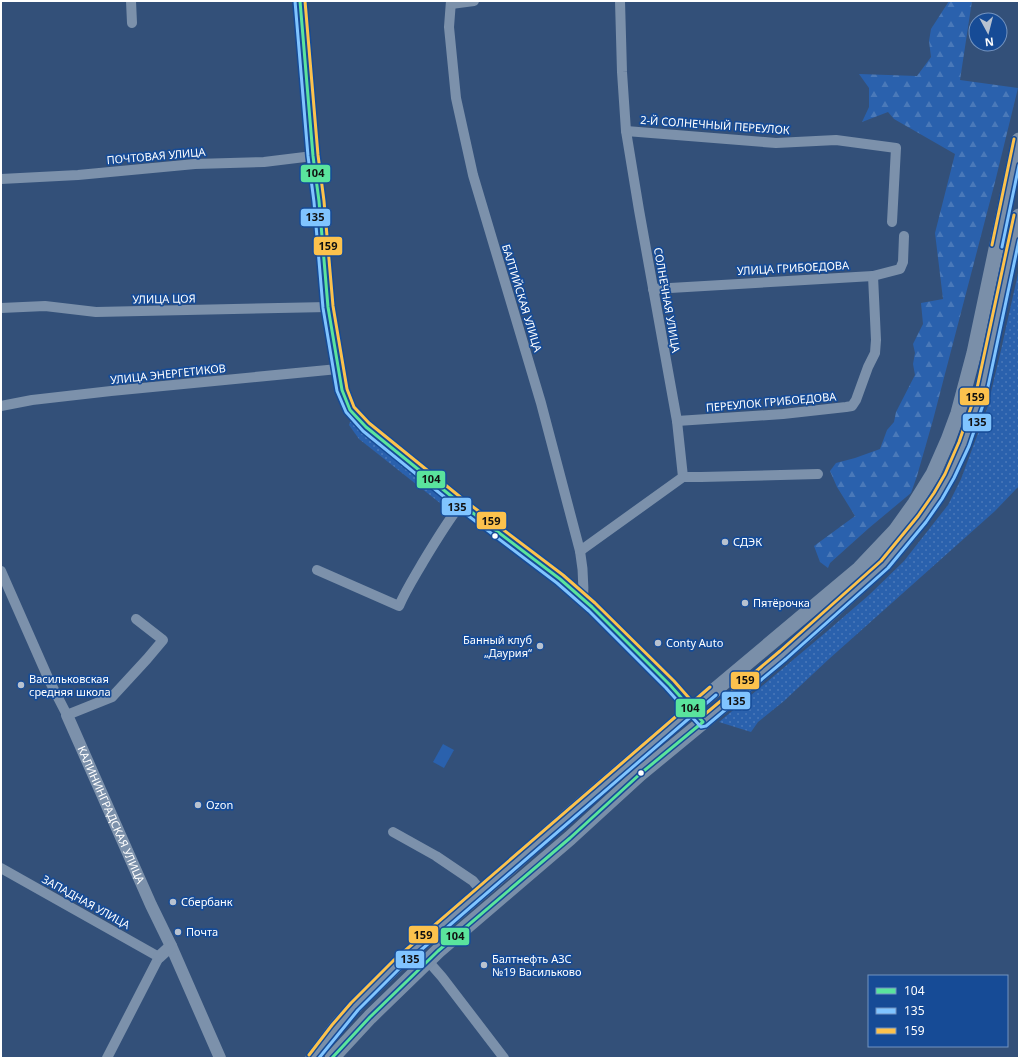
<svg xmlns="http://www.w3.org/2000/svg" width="1020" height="1059" viewBox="0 0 1020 1059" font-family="'Noto Sans',sans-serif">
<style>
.grass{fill:url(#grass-dots)}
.forest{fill:url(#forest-firs)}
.garden{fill:#2a61ad}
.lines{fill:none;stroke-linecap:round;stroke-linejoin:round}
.minor{stroke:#7c91ab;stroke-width:10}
.tertiary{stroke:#7c91ab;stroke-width:12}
.primary{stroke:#7a8fa9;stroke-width:15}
.bus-1-casing{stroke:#164b96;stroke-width:6}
.bus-2-casing{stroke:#164b96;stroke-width:6}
.bus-3-casing{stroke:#164b96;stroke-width:6}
.bus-1{stroke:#5ae49d;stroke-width:3}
.bus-2{stroke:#80c4ff;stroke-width:3}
.bus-3{stroke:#fcc24d;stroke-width:3}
.bus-dot{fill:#fff;stroke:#164b96;stroke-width:1.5}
.poi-dot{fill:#b8c2d0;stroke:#164b96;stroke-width:1.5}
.labels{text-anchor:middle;stroke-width:3.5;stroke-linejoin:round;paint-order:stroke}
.street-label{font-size:11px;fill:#fff;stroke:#164b96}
.poi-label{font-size:11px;fill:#fff;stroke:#164b96;text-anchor:start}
.line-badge{stroke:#164b96;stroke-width:1.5}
.pale-badge-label{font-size:11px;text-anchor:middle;font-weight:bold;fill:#111}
</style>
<defs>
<pattern id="grass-dots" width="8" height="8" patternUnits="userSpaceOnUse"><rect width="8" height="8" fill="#2a61ad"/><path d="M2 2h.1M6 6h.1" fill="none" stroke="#4a79b9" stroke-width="1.8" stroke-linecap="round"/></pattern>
<pattern id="forest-firs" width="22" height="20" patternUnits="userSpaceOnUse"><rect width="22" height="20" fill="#2a61ad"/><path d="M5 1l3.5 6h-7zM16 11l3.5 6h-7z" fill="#4a79b9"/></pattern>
</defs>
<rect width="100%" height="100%" fill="#335079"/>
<g class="grass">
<path d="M1019,269V486L995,511L829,659L784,701L758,722L751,732L719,722L825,633L869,595L904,561L948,505L961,479L987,409L1001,350Z"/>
<path d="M352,421L449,503L448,506L445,507L359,439L349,425L350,422Z"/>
</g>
<path class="forest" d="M949,1H972L960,80L1018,88L995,182L933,420L917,476L911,493L869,528L830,563L828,568L820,562L814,546L855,516L837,487L830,471L836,463L855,458L880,449L887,430L894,422L896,412L915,375L913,364L915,353L913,344L923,324L921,303L943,299L935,233L955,154L894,119L888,112L862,122L869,107V88L859,74L917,76L931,57L929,41L931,29Z"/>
<path class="garden" d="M443,744L454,750L444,768L433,762Z"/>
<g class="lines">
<g class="minor">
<path d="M131,1L132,23"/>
<path d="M451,1L449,27L456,98L473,175L541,403L580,551C583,567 584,582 583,599"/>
<path d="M451,4L474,1"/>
<path d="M626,131L776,143L836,140L896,148L892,222"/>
<path d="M1,179L78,175L195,164L264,162L313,156"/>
<path d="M653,289L873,276L900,269L903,262L904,236"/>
<path d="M1,308L45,306L96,312L328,307"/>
<path d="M1,406L32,400L111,391L338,369"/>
<path d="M677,421L783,414L846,407L852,406L856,400L868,367L875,353L876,340L873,276"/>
<path d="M683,477H701L818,474"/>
<path d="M580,551L683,477L677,421L639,210L626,131L622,72L620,1"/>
<path d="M317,570L399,606C406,590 415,576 423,562C435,542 447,522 461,504"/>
<path d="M1,571L49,680L67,715L112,697L147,659L163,640L136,619"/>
<path d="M393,832L436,856L473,881L482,892"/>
<path d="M1,868L159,957L107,1058"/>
<path d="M428,961L442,977L504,1058"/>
</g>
<g class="tertiary">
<path d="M300,1L313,156L319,201L328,307L338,369L342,390L350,410L366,427L461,504L560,579L592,607L670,685L703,722"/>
<path id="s1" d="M67,715L151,905L171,946L220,1058"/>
<path d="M159,957L171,946"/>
</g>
<g class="primary">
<path d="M313,1058L337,1026L361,1000L402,960L507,870L570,814L691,710L859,569L895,531L915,503L933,474L948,440L958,413L974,353L1019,140"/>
<path d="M332,1058L370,1017L438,951L570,838L640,774L742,690L811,631L885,564L910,534L938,496L949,476L964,444L981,394L1019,216"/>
</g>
<g class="bus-1-casing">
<path id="bus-1" d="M300,1L313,156L319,201L328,307L342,390L350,410L366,427L461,504L560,579L592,607L670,685L703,722L640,774L570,838L438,951L370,1017L332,1058"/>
</g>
<g class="bus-2-casing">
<g id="bus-2">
<path d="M295,1L308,156L314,202L323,308L337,391L346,412L363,431L458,508L557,583L589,611L666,688L701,727L706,726L786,659L888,568L926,522L942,499L954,478L969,446L986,396L1019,240"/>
<path d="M1002,247L1019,165"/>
<path d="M319,1058L358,1010L399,969L716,695"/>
</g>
</g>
<g class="bus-3-casing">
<g id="bus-3">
<path d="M305,1L318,155L324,201L333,306L347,389L354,407L369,423L464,500L563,575L595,603L674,681L704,715L780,651L881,561L918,516L934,493L945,474L959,442L976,393L1014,215"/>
<path d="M992,245L1014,139"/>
<path d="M309,1055L332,1025L351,1003L393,961L710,687"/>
</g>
</g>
<use href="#bus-1" class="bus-1"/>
<use href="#bus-2" class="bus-2"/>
<use href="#bus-3" class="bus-3"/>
</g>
<g class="bus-dot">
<circle cx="495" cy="536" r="3.5"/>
<circle cx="641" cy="773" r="3.5"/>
</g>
<g class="poi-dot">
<circle cx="725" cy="542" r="4"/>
<circle cx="745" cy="603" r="4"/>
<circle cx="658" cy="643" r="4"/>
<circle cx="540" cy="646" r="4"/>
<circle cx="21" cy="685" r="4"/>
<circle cx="198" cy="805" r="4"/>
<circle cx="173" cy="902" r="4"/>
<circle cx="178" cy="932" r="4"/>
<circle cx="484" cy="965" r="4"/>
</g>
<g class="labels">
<g class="street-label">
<text transform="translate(715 125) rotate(4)" y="4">2-Й СОЛНЕЧНЫЙ ПЕРЕУЛОК</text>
<text transform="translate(156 156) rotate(-5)" y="4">ПОЧТОВАЯ УЛИЦА</text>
<text transform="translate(793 268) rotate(-3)" y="4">УЛИЦА ГРИБОЕДОВА</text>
<text transform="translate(522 298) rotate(73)" y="4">БАЛТИЙСКАЯ УЛИЦА</text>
<text transform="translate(164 299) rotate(-1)" y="4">УЛИЦА ЦОЯ</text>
<text transform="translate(667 300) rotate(80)" y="4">СОЛНЕЧНАЯ УЛИЦА</text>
<text transform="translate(168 374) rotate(-6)" y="4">УЛИЦА ЭНЕРГЕТИКОВ</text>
<text transform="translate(771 402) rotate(-5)" y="4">ПЕРЕУЛОК ГРИБОЕДОВА</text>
<text dy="4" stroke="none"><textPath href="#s1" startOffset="109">КАЛИНИНГРАДСКАЯ УЛИЦА</textPath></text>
<text transform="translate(86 902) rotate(29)" y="4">ЗАПАДНАЯ УЛИЦА</text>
</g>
<g class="poi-label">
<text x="733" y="546">СДЭК</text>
<text x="753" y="607">Пятёрочка</text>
<text x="532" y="644" text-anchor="end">Банный клуб<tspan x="532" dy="13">„Даурия“</tspan></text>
<text x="666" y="647">Conty Auto</text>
<text x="29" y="683">Васильковская<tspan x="29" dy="13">средняя школа</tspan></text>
<text x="206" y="809">Ozon</text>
<text x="181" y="906">Сбербанк</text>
<text x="186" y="936">Почта</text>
<text x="492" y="963">Балтнефть АЗС<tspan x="492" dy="13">№19 Васильково</tspan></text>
</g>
</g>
<g class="line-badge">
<rect x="300" y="164" width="31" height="19" rx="4" fill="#5ae49d"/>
<rect x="300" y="208" width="31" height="19" rx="4" fill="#80c4ff"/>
<rect x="313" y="236" width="30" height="20" rx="4" fill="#fcc24d"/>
<rect x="959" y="387" width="31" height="19" rx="4" fill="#fcc24d"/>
<rect x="962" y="413" width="30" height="19" rx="4" fill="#80c4ff"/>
<rect x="416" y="470" width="30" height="19" rx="4" fill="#5ae49d"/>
<rect x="441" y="497" width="31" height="19" rx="4" fill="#80c4ff"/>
<rect x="476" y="511" width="31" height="19" rx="4" fill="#fcc24d"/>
<rect x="730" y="671" width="30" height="19" rx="4" fill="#fcc24d"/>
<rect x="721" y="691" width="30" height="19" rx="4" fill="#80c4ff"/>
<rect x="675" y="698" width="31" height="20" rx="4" fill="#5ae49d"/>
<rect x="408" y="925" width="31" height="19" rx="4" fill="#fcc24d"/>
<rect x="440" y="927" width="30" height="19" rx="4" fill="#5ae49d"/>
<rect x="395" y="950" width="30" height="19" rx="4" fill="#80c4ff"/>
</g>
<g class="pale-badge-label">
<text x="315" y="177">104</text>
<text x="315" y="221">135</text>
<text x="328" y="250">159</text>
<text x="975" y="401">159</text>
<text x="977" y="426">135</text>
<text x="431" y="483">104</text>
<text x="457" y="511">135</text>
<text x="491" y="525">159</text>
<text x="745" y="684">159</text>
<text x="736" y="705">135</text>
<text x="690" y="712">104</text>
<text x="423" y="939">159</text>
<text x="455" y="940">104</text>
<text x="410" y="963">135</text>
</g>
<rect width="1020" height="1059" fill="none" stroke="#ffffff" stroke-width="4"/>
<rect x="868" y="975" width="140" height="72" fill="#164b96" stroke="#7393c0"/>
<rect x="876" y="988" width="20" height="6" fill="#5ae49d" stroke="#7393c0"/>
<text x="904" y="995" font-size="12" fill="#ffffff">104</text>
<rect x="876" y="1008" width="20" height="6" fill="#80c4ff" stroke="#7393c0"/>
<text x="904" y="1015" font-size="12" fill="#ffffff">135</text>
<rect x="876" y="1028" width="20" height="6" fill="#fcc24d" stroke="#7393c0"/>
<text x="904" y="1035" font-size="12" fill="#ffffff">159</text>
<g transform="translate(988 32) rotate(173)"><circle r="19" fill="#164b96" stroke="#7393c0"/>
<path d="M0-3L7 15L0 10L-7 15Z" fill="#b8c2d0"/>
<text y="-6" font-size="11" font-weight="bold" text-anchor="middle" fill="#ffffff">N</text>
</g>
</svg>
